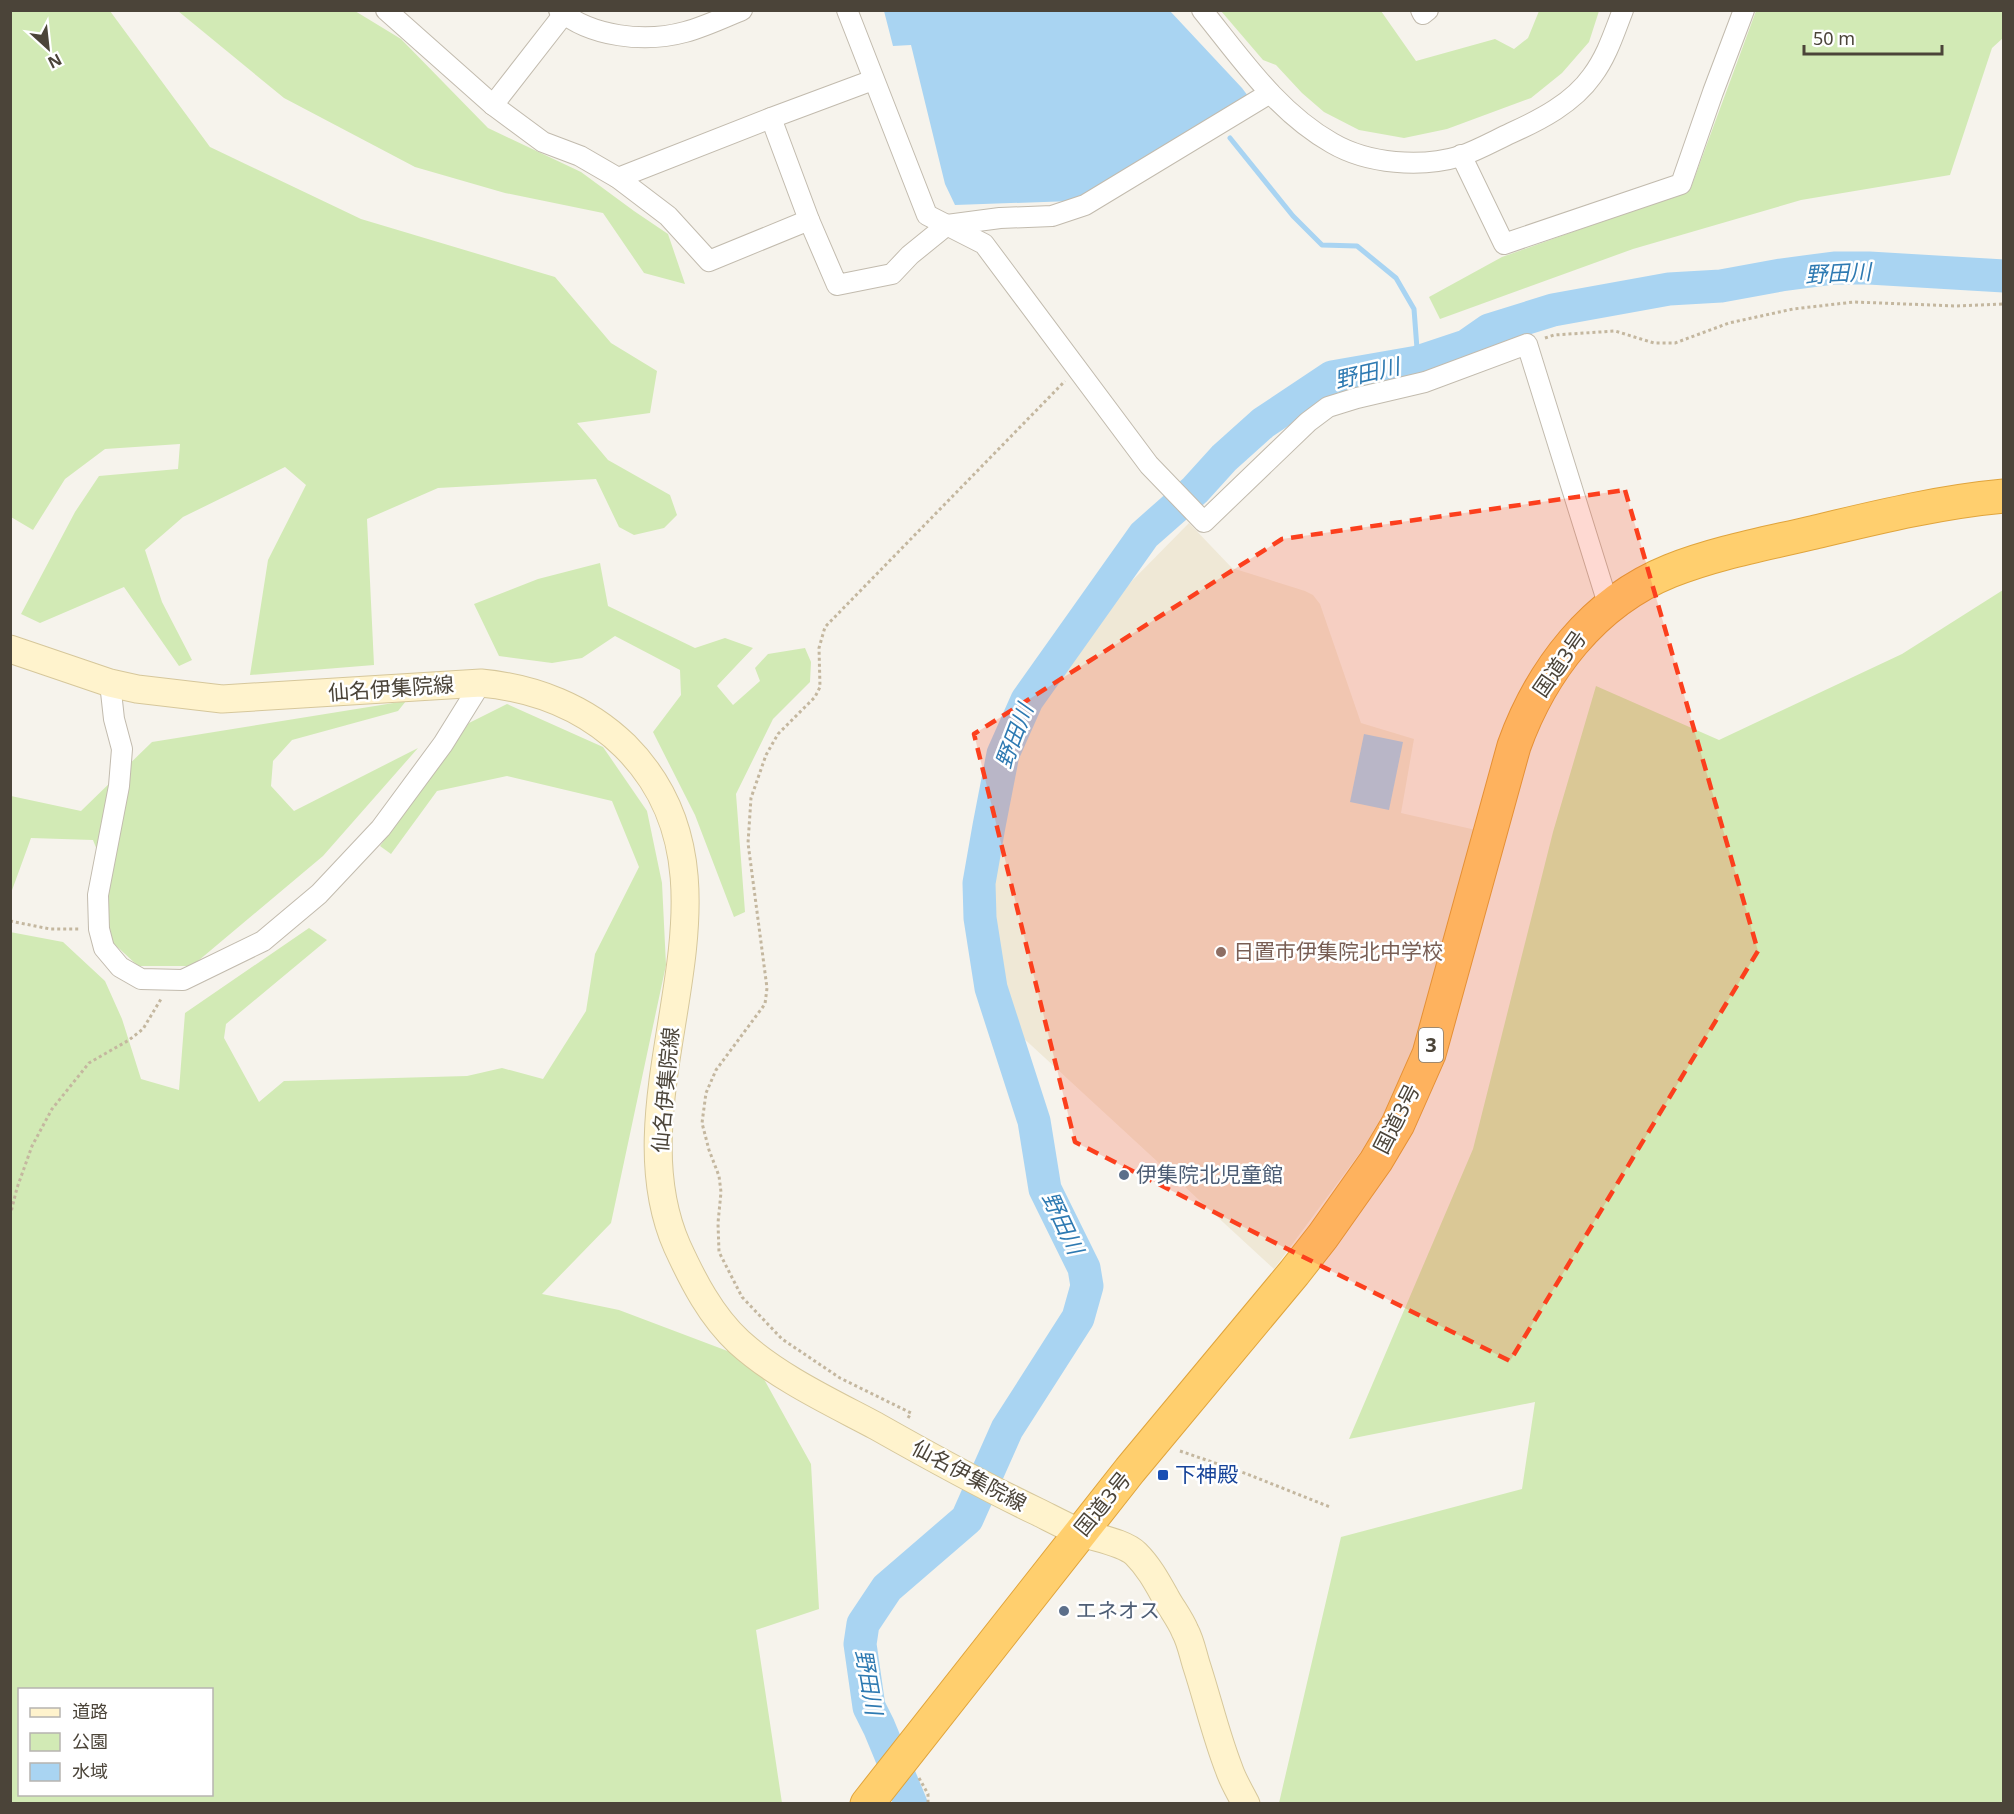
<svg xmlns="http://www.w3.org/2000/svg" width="2014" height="1814" viewBox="0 0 2014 1814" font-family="'Noto Sans','Noto Sans JP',sans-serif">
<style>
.education{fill:#efe8d6}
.green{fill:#d2eab5;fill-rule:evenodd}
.water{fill:#a9d4f2}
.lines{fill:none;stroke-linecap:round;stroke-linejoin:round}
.stream{stroke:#a9d4f2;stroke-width:5}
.river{stroke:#a9d4f2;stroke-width:33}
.street-casing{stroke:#c2bbae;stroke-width:22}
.secondary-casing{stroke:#d6c79b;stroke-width:29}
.highway-casing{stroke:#e0a43c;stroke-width:35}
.path{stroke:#c4b79f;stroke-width:3;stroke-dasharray:3 3;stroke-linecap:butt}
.street{stroke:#fff;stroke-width:20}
.secondary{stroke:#fff3cd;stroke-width:27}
.highway{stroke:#ffcf6e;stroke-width:33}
.marked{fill:#fc3f1d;fill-opacity:0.2;stroke:#fc3f1d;stroke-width:4.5;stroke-dasharray:12 8;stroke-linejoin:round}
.education-dot{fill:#8d6e63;stroke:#fff;stroke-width:2}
.service-dot{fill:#5c6f8a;stroke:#fff;stroke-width:2}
.transit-dot{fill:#1a4fb4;stroke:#fff;stroke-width:2}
.labels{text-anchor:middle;stroke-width:5;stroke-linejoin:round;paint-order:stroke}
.shield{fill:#fff;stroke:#817c74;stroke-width:1.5}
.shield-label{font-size:20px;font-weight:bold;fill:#4b4439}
.street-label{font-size:21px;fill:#4b4439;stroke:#fff}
.education-label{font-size:21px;fill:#785e54;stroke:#fff;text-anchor:start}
.service-label{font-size:21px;fill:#4e5e75;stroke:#fff;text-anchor:start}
.transit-label{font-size:21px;fill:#164399;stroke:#fff;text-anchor:start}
.water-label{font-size:22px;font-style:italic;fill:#2e7ab2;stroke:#fff}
</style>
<rect width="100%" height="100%" fill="#f6f3ec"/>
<path class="education" d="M1189,523L1232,568L1305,591L1313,595L1320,604L1361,723L1414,739L1401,813L1476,830L1427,1012L1391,1109L1382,1116L1362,1150L1274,1269L1019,1034L1005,1009L993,894L994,857L1019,743L1037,703L1122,591Z"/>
<g class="green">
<path d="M11,10L110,11L210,147L361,219L555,277L611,343L657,371L650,413L577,423L608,460L670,495L677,515L664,528L634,535L619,527L596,479L438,488L367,519L374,665L250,675L268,560L306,485L285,467L183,517L145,550L162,602L192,660L179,666L124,587L40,623L21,614L75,512L99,476L178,469L180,444L105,449L65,479L33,530L11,517Z"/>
<path d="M178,11H355L401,39L488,128L581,172L634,211L668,234L685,284L644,273L603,213L505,193L415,167L284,98Z"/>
<path d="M1221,11H1381L1416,61L1495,39L1514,49L1528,38L1539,11H1599L1589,42L1562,73L1531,98L1447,129L1404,138L1359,130L1324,112L1302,93L1276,65L1263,60Z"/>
<path d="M1756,11H2003V38L1992,48L1950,175L1801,200L1633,249L1440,319L1429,297L1502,257L1690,190Z"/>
<path d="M600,563L608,606L695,648L725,638L753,648L717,686L733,705L760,681L755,668L768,654L805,648L811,662L810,682L773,719L736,794L745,912L734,917L695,815L653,732L681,695L680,670L615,636L582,658L552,663L499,656L474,604L538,579Z"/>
<path d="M2003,590V1803H1279L1341,1537L1522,1489L1535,1402L1349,1439L1473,1149L1553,832L1596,686L1719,740L1902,654Z"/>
<path d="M406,701L398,711L292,740L273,761L271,786L294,811L418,748L323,856L192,966H138L111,941L107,913L109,880L93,840L31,838L11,893V796L81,811L152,742Z"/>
<path d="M507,704L603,747L647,811L662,883L666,965L611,1223L542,1294L619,1310L754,1361L811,1464L819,1609L756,1630L782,1803H11L10,932L63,942L105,981L122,1019L141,1079L179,1090L185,1013L309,928L327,940L226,1024L224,1038L259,1102L284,1081L467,1076L502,1068L543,1079L586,1011L595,954L639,867L612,801L507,776L437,791L391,854L380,846L469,723ZM20,1690H212V1794H20Z"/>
</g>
<g class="water">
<path d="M884,11H1170L1242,88L1248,96L1072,201L955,205L945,184L911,45L893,46Z"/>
<path d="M1364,734L1403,742L1389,810L1350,802Z"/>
</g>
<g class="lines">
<path class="stream" d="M1230,138L1293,216L1322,245L1357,246L1396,278L1414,309L1418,362"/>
<path class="river" d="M911,1804L879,1727L869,1707L860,1644L863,1624L887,1588L967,1519L1007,1429L1078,1318L1087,1286L1084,1268L1045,1189L1034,1121L991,988L980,918L979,883L989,826L1003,754L1027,700L1144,535L1195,490L1224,458L1263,423L1332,377L1418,362L1466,346L1489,330L1553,310L1669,289L1721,286L1781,275L1834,268H1869L2004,276"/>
<g class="street-casing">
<g id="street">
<path d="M386,10L493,105L543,142L580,156L618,178L668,216L709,261L809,220L837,285L892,274L910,255L947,225L1000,218L1052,216L1085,205L1270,93"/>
<path d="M559,10C591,37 645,43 685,32C704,27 723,18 742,10"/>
<path d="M847,10L927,215L984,244L1149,465L1204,522L1308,422L1328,407L1357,398L1425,382L1527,344L1609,607"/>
<path d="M1202,10C1241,58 1277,112 1332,143C1368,164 1421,168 1461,156C1478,150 1494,141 1511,133C1540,120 1573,103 1592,76C1607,56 1614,33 1623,10"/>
<path d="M1421,10L1423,14L1428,10"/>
<path d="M493,105L567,10"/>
<path d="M771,118L809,220"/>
<path d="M1461,155L1504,244L1681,184L1713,92L1744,10"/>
<path d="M618,178L771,118L873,80"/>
<path d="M110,683L114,719L122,749L119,786L98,895L99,929L104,948L120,967L141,979L183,980L263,941L319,894L381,828L443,744L481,683"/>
</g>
</g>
<g class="secondary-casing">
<path id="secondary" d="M10,649L110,683L137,689L222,699L481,683C535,688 586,708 625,746C765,886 607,1087 677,1246C693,1281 711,1316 739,1342C779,1378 829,1401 876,1426C929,1456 983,1486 1038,1512C1052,1519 1065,1526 1079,1532C1095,1538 1124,1542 1136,1554C1149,1567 1157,1582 1166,1598C1172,1609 1180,1619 1185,1631C1191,1642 1193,1655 1197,1667C1208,1701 1216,1736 1229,1769C1233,1781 1240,1792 1246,1804"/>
</g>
<g class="highway-casing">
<path id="highway" d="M867,1804L1130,1470L1294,1273L1323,1236L1376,1161L1398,1124L1429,1054L1514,746C1541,671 1593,602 1670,571C1715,553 1764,544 1811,533C1874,518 1938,502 2004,496"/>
</g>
<g class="path">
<path d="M1545,338L1554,335L1615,331L1654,343H1675L1729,323L1793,309L1854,302L1957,306L2004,304"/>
<path d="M10,921L50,929H80"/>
<path d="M10,1216L17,1188L32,1146L52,1109L89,1063L129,1040L143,1029L161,999"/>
<path d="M908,1418L911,1413L840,1378L782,1339L742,1297L719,1252L718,1223L721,1192L719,1176L709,1150L702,1123L706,1093L716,1070L765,1004L767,988L748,843L751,798L766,755L778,734L815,697L820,687L819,648L825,627L1065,381"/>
<path d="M1180,1451L1247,1474L1330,1507"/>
<path d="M919,1778L928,1794V1804"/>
</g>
<use href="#street" class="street"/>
<use href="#secondary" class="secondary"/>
<use href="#highway" class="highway"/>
</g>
<path class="marked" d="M1625,490L1758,951L1510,1361L1075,1142L974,734L1282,539Z"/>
<circle class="education-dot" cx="1221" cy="952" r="6"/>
<g class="service-dot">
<circle cx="1124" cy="1175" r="6"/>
<circle cx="1064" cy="1611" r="6"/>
</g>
<rect class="transit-dot" x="1157" y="1469" width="12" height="12" rx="3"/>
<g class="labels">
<rect class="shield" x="1419" y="1028" width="24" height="34" rx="4.5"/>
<g class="shield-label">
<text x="1431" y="1052">3</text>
</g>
<g class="street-label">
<text transform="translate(1560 664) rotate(-55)" y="7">国道3号</text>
<text transform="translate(391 689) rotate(-4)" y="7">仙名伊集院線</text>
<text transform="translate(666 1090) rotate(-85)" y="7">仙名伊集院線</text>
<text transform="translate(1397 1119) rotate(-63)" y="7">国道3号</text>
<text transform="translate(969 1476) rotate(28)" y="7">仙名伊集院線</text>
<text transform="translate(1103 1504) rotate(-51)" y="7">国道3号</text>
</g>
<g class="education-label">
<text x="1233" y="959">日置市伊集院北中学校</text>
</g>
<g class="service-label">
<text x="1136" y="1182">伊集院北児童館</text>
<text x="1076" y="1618">エネオス</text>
</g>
<g class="transit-label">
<text x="1175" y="1482">下神殿</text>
</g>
<g class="water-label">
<text transform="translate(1838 273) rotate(-3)" y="8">野田川</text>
<text transform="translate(1367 373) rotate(-13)" y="8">野田川</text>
<text transform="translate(1014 736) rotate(-69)" y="8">野田川</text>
<text transform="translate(1063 1223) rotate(65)" y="8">野田川</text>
<text transform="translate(869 1682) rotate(80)" y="8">野田川</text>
</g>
</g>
<rect width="2014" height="1814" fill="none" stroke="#4b4439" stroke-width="24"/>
<rect x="18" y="1688" width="195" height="108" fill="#ffffff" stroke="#b7b4b0" stroke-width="1.5"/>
<rect x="30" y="1708" width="30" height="9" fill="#fff3cd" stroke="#b7b4b0" stroke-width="1.5"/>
<text x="72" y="1718" font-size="18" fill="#4b4439">道路</text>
<rect x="30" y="1733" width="30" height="18" fill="#d2eab5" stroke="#b7b4b0" stroke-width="1.5"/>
<text x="72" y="1748" font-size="18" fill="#4b4439">公園</text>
<rect x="30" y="1763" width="30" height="18" fill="#a9d4f2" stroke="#b7b4b0" stroke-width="1.5"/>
<text x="72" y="1778" font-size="18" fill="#4b4439">水域</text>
<g transform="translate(48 48) rotate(153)" stroke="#ffffff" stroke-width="4.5" paint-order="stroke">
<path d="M0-4.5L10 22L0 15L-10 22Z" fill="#4b4439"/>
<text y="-9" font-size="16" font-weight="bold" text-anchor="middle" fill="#4b4439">N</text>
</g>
<path d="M1804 45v9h138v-9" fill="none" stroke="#4b4439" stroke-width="3"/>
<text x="1813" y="45" font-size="18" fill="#4b4439" stroke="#ffffff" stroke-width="4.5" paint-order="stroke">50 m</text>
</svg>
